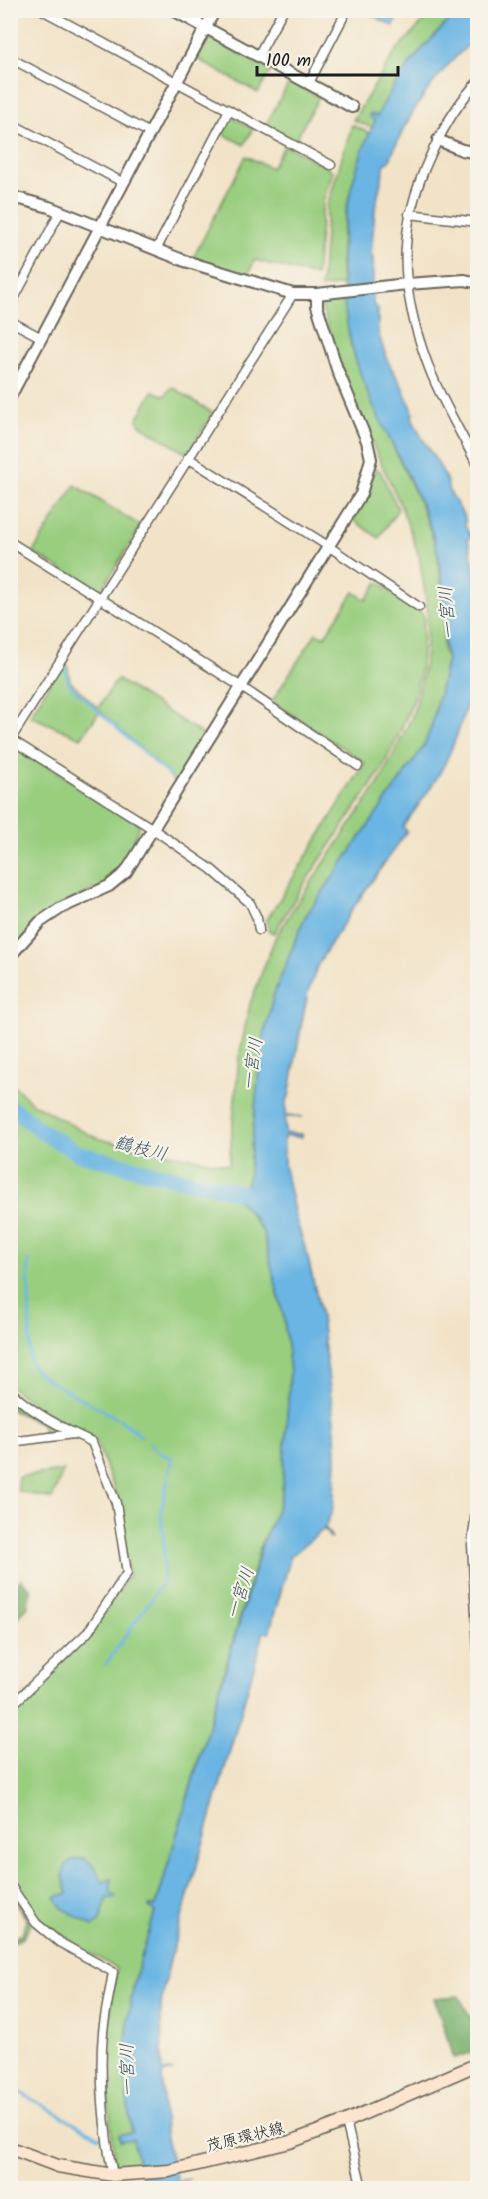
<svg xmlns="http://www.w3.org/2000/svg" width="488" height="2199" viewBox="0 0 488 2199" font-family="Kalam,'Klee One',sans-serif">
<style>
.green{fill:#99ce7f;stroke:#5a754e;stroke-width:1.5}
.forest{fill:#7ab16e;stroke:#4b6645;stroke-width:1.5}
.water{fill:#6ab5e3;stroke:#436880;stroke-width:1.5}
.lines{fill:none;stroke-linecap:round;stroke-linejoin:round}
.stream{stroke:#6ab5e3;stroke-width:3}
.river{stroke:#6ab5e3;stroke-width:16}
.minor-casing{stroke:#676258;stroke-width:11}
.tertiary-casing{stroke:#676258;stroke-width:14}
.secondary-casing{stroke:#676258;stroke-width:15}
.minor{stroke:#fff;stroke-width:8}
.tertiary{stroke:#fff;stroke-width:10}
.secondary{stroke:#fce5cf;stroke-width:12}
.labels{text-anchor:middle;stroke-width:4.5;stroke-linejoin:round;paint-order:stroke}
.street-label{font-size:16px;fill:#1c1c1c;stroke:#f7f3e8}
.water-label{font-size:18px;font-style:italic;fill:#3b596c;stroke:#f7f3e8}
</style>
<rect width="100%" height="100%" fill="#f7f3e8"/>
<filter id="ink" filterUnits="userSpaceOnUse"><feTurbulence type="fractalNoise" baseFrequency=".0167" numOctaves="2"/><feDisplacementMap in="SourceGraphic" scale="12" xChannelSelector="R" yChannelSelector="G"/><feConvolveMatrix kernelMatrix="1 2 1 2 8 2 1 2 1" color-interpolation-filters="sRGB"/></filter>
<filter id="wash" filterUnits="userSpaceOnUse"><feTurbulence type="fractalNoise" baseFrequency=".008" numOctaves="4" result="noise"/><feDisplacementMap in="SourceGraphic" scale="24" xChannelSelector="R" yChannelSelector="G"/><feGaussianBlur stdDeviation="1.35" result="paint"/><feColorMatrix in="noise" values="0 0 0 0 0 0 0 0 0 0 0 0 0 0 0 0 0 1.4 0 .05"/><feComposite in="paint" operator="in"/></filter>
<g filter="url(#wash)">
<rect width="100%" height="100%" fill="#f2e3c8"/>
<g class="green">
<path d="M433,11H459C426,42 397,75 377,117L370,114L376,121L372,128L353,120L396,51Z"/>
<path d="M212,39L271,70L258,93L197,59L206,42Z"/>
<path d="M290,81L319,97L294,142L265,126Z"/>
<path d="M234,118L253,129L244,145L221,133L229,119Z"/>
<path d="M352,125L370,133C353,175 334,239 343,285L321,288L327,207Z"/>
<path d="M285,145L333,171L323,202L316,276L254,260L248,277L193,258L246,156L271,168Z"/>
<path d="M345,295L350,342L359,368L379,417L421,505L437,549L445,614L443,651L447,659L432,725L424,746L305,917L274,994L265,1031L258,1078L248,1181L243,1190L233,1189L79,1150L36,1126L11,1106L10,1082L32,1103L88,1134L103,1140L229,1165L239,1057L250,1004L275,938L295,906L379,783L411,719L417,701L425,664L428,612L419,556L401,506L352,400L322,308V297Z"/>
<path d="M172,387L213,413L187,454L140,425L137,420L153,391L165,396Z"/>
<path d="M376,468L380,471L398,509L379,538L350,518Z"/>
<path d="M75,485L141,526L99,594L33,552Z"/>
<path d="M378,582L424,615L421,669L414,699L398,737L380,772L304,884L274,933L269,931L266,921L365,763L272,701L316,633L324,637L354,592L366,600Z"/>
<path d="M64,659L68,667L70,681L98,708L117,679L205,736L177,783L100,711L81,738L30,716Z"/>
<path d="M13,744L140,824L131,849L115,875L97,889L55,907L11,949L10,747Z"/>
<path d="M10,1111L48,1140L74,1154L226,1194L234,1197L246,1208L263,1232L284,1318L290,1372L282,1493L275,1515L262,1541L156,1906H150L155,1912C148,1936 140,1959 134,1984C124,2028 123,2088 132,2132L119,2135L133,2139L139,2166L115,2167L107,2089L111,1995L117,1969L41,1924L21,1891L11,1881V1710L89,1636L129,1575L119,1502L96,1441L40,1410L11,1387Z"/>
<path d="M63,1471L52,1499L18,1491V1477Z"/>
</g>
<g class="forest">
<path d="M10,1398L27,1411L60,1430L58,1435L44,1436L42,1424L11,1410Z"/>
<path d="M21,1579L31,1589L28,1606L14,1623H11V1592Z"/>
<path d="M10,1890L14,1893L31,1924L23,1938L11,1943V1939L22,1934L26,1919L16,1903L11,1898Z"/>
<path d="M459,1996L477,2030V2051L454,2058L434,1998Z"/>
</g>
<g class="water">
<path d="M364,11H401L393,26Z"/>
<path d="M459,11H477V37C437,72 408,111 389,162L385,163L375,209L371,255L373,257V304L378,309V332L387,360L404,390C405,398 412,404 413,412C413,413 412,415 412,416C415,434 451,475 448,489L465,518V526L470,535L477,534V536L468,539C487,612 478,693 446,761C435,785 417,806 403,827L407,831L353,908L318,964L308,992L300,1032L289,1097L286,1101V1115L303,1117H285V1133L302,1134V1137L284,1136V1164L295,1216L307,1254L320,1310L335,1430L336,1461L333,1509L325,1527L332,1538L331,1539L324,1529L291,1556L269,1633L264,1632L170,1959L161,2004L162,2071H174L162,2074L165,2134L177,2181L190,2179L178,2182L179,2188H144L133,2139L120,2141L119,2135L132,2132C123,2088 124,2028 134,1984C140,1960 148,1936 155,1912L149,1907L156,1906L263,1541L275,1515L282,1493L290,1372L284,1318L263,1232L253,1216L239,1201L248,1181L258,1078L265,1031L274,994L305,917L424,746L432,725L447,659C442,646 446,630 445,615C444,590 441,563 434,539C418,488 389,442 368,394C331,307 334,207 375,121L369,116L370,114L377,116C397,75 426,42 459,11Z"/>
<path d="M84,1858L95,1867L102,1882L112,1879L110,1891L116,1897V1898H107L100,1921L93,1926L62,1908L55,1897L68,1893C63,1879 60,1873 69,1861Z"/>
</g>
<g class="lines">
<g class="stream">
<path d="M64,666L68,682L74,689L171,777"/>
<path d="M28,1261L30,1335L29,1358L34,1370L53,1383L121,1420L141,1436"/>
<path d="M106,1664L160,1587L163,1576L164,1546L161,1511L172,1458L158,1452L149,1443"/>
<path d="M10,2087L100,2137"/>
</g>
<path class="river" d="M10,1107L44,1133L78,1153L153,1173L242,1193L264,1196"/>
</g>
</g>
<g filter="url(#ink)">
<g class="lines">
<g class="minor-casing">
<g id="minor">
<path d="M42,10L331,165"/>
<path d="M258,56L283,10"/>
<path d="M10,58L150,133"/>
<path d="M478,82C461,99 450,117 439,138C397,218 396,280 428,365C441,401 462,433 478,467"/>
<path d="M309,83L347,10"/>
<path d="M10,123L124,183"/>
<path d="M10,213L18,198"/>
<path d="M409,214L478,222"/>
<path d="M156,250L229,110"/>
<path d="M10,306L60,212"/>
<path d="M10,321L42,338"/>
<path d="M188,458L328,546L419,607"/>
<path d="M10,542L240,686L358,766"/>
<path d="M10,739L153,829L211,869L250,903L257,918L259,930"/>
<path d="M10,740L293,294"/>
<path d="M10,1390C25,1409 70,1432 92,1442L116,1503L127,1573L88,1632L10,1707"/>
<path d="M10,1442L74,1434"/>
<path d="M478,1493L472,1545L478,1649"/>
<path d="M10,1885L36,1923L59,1942L113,1972C110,1992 105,2012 103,2032C99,2075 104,2133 113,2175"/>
<path d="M346,2121L362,2188"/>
</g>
</g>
<g class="tertiary-casing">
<g id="tertiary">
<path d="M173,10L352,107"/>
<path d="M438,140L462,150L478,153"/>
<path d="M10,196L49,207L185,261L293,294H317L407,284L465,280L478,283"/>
<path d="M10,397L215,10"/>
<path d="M10,956L40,922L61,908L109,886L126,872L361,494L371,459L367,441L337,369L317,306V294"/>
</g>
</g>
<g class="secondary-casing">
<path id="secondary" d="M10,2148L58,2166L113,2175L169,2171L290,2142L346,2121L478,2064"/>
</g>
<use href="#minor" class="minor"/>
<use href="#tertiary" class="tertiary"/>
<use href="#secondary" class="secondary"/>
</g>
</g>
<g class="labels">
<g class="street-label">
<text transform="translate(245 2136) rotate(-14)" y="6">茂原環状線</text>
</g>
<g class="water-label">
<text transform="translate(447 613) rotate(-94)" y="6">一宮川</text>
<text transform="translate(252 1064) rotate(-81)" y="6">一宮川</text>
<text transform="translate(141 1148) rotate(14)" y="6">鶴枝川</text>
<text transform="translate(240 1593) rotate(-72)" y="6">一宮川</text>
<text transform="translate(127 2070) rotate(-91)" y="6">一宮川</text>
</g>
</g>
<rect width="488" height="2199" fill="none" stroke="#f7f3e8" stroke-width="36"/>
<path d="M257 66v9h141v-9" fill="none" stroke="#1c1c1c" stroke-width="3"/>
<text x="266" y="66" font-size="18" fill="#1c1c1c" stroke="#f7f3e8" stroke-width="4.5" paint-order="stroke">100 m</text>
</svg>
